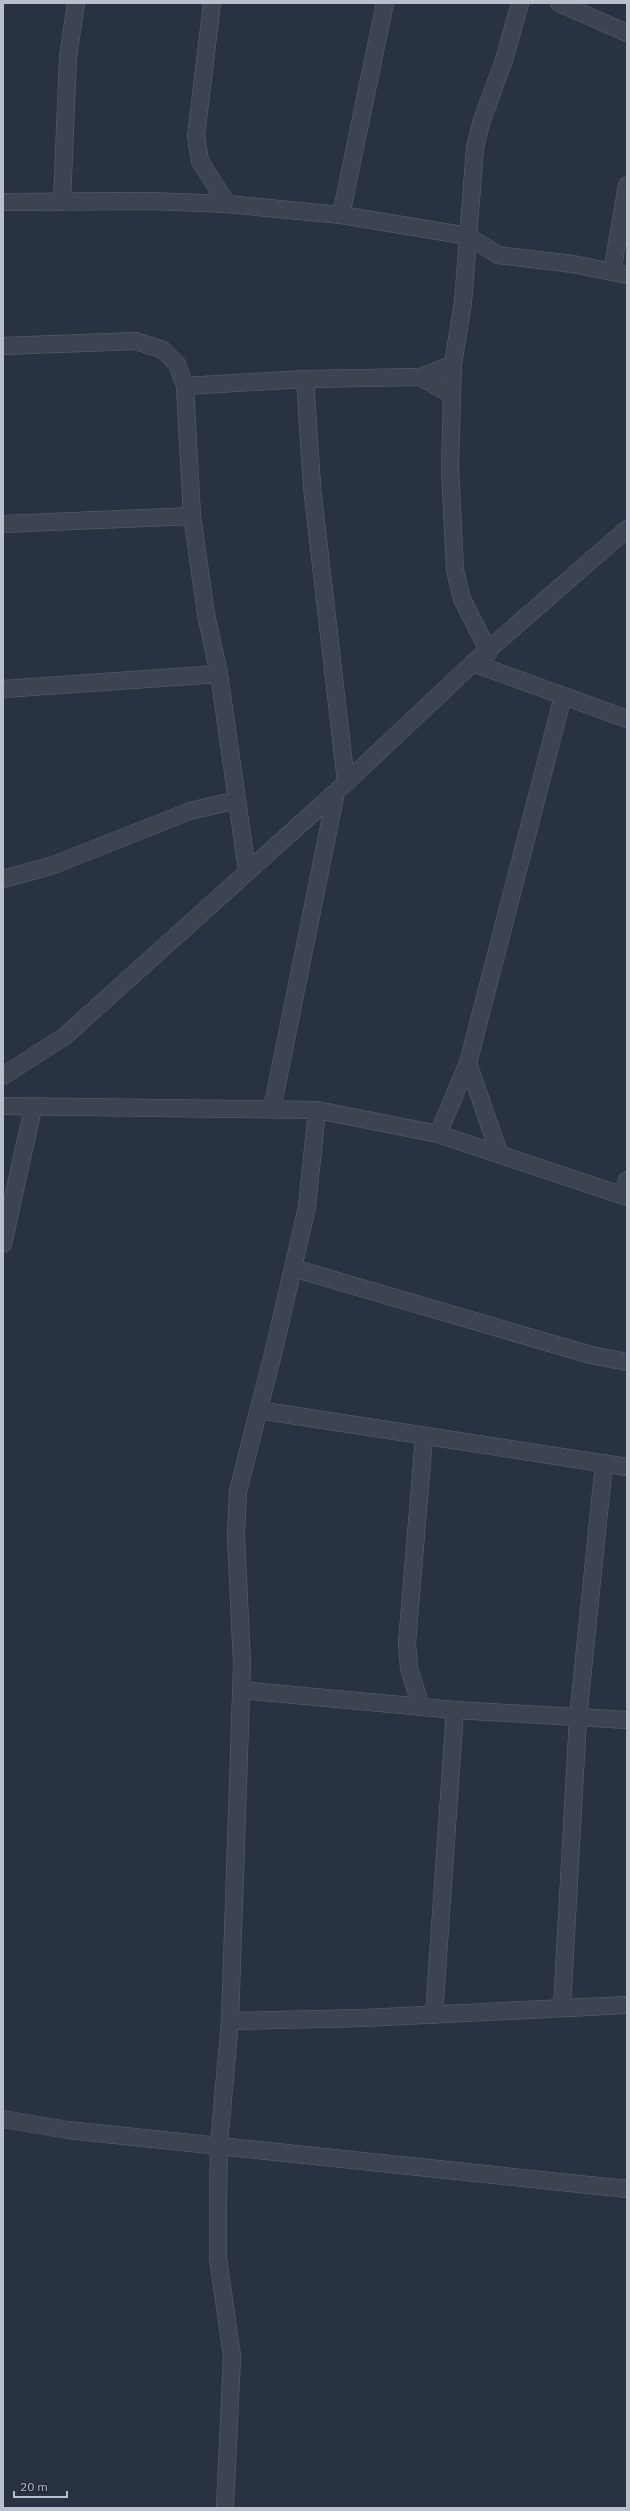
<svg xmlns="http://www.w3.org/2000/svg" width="630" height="2511" viewBox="0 0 630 2511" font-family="'IBM Plex Sans',sans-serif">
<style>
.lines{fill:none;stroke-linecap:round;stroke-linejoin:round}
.street-casing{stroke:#5a626f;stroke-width:18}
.street{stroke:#3c4451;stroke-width:17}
</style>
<rect width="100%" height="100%" fill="#283242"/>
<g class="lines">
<g class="street-casing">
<g id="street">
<path d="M212,3L196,136L200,161L227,204"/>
<path d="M559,3L627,33"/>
<path d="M3,202L151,201L227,204L341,215L468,236L498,255L573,264L627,275"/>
<path d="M62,202L68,57L76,3"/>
<path d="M341,215L385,3"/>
<path d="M612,272L627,185"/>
<path d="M3,346L136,341L163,350L177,364L185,386L192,516L206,614L219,674L247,870"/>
<path d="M420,377L452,395"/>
<path d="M305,379L312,487L346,782"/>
<path d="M185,386L305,379L420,377L453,364"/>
<path d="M3,524L192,516"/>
<path d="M489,652L462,599L455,570L450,468L452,395L453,364L463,302L475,148L481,123L504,60L520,3"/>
<path d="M473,663L627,719"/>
<path d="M3,689L219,674"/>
<path d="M3,879L51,866L190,811L237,800"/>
<path d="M468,1063L499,1153"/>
<path d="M3,1076L65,1036L336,792L473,663L627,529"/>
<path d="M3,1106L317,1110L438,1134L627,1197"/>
<path d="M272,1109L336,792"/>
<path d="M438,1134L468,1063L563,696"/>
<path d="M623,1195L627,1180"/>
<path d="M3,1244L33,1108"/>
<path d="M293,1268L591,1355L627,1362"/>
<path d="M258,1410L627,1467"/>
<path d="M241,1690L455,1710L627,1720"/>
<path d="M421,1707L409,1668L407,1643L424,1437"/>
<path d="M562,2007L578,1718L604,1463"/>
<path d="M434,2015L455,1710"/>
<path d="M230,2021L364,2018L627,2005"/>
<path d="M3,2119L68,2130L627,2189"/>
<path d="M225,2508L232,2356L218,2258V2202L219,2144L230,2021L242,1664L236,1536L238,1491L274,1350L307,1207L317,1110"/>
</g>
</g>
<use href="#street" class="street"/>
</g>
<rect width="630" height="2511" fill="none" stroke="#b9bfcb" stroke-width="8"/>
<path d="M14 2491v6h53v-6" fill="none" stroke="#b9bfcb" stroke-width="2"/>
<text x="20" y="2491" font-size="12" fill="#b9bfcb" stroke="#202937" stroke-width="3" paint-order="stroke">20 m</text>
</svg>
